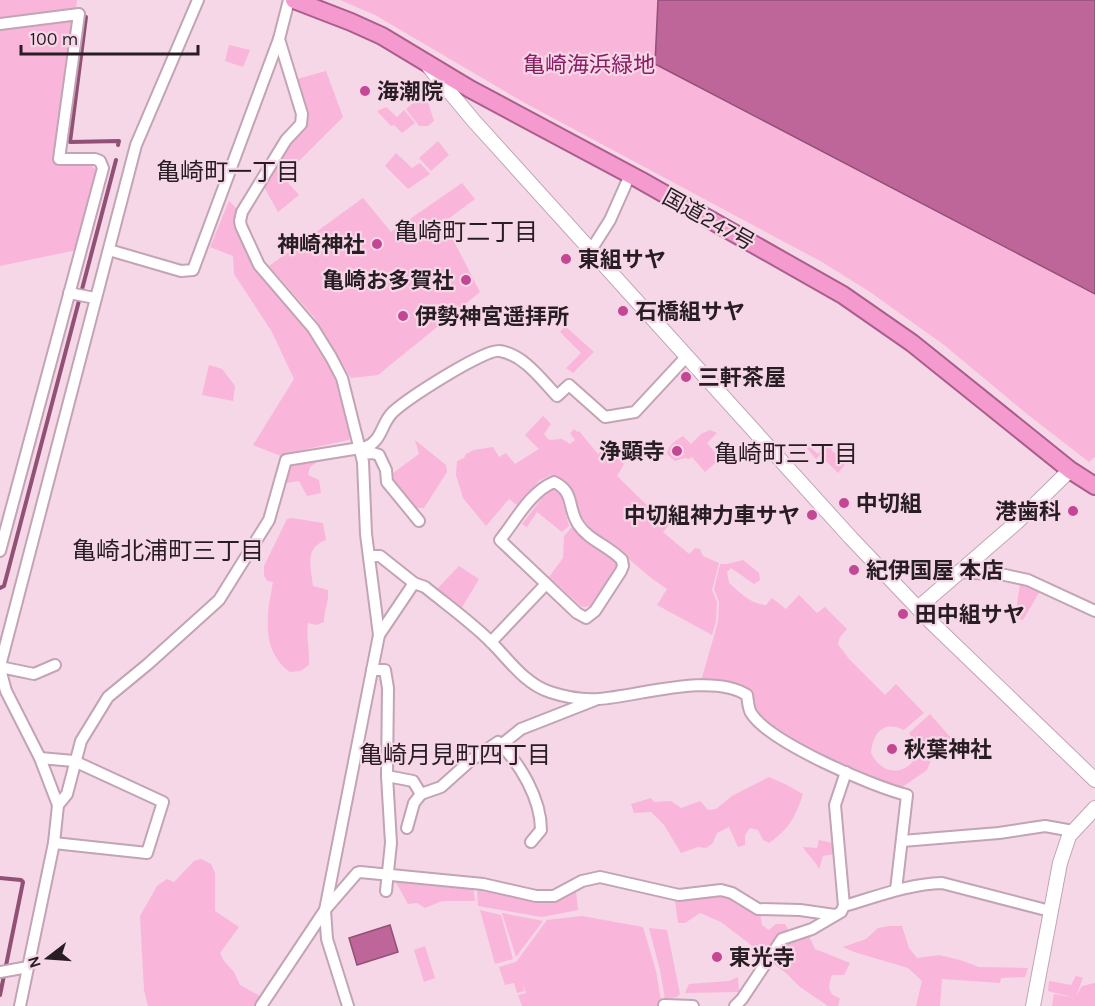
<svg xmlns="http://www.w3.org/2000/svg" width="1095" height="1006" viewBox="0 0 1095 1006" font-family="Karla,'Noto Sans JP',sans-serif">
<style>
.green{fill:#f9b5da}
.water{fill:#be6699;stroke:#915076;stroke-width:1.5}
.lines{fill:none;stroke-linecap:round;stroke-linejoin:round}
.stream{stroke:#915076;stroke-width:4}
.minor-casing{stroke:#c2a4b4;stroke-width:14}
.tertiary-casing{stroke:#c2a4b4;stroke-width:16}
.trunk-casing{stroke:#ab5d8b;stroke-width:20}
.minor{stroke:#fff;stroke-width:10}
.tertiary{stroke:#fff;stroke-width:14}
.trunk{stroke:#f49acf;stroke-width:16}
.poi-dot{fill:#c44796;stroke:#f6d7e7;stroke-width:2}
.labels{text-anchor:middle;stroke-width:4.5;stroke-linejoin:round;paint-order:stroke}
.park-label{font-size:22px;fill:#891d64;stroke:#f6d7e7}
.poi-label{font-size:22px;font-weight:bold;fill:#281d23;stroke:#f6d7e7;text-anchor:start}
.street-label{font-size:22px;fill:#281d23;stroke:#f6d7e7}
.neighbourhood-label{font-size:24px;fill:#281d23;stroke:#f6d7e7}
</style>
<rect width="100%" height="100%" fill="#f6d7e7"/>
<g class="green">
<path d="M0,0H77L56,164H90L97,171L77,250L0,266Z"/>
<path d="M340,0H658L655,64L1095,294V457L1089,462L1027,414L944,345L870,292L822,262L523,102L375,15Z"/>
<path d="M229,45L250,50L243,67L225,61Z"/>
<path d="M326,71L343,117L283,177L299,195L278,212L264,187L308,119L297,79Z"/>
<path d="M425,93L434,121L428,126H419L406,109Z"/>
<path d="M386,107L397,117L404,110L415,123L402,133L394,125L391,126L377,111Z"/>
<path d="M438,141L449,155L431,171L419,158Z"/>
<path d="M396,153L412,168L420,163L430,174L408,189L385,166Z"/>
<path d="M462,183L475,199L444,222L480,292L378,375L351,378L314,317L269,266L363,198L391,232Z"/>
<path d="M229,201C251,220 253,254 268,279C279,297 295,313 307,331C322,351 359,417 349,440L293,452L281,456L253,445L294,379L272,332L234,274L233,256L210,247Z"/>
<path d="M565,326L594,352L573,373L566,368L581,353L560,332Z"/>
<path d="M209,365L222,369L235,386L233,401L202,395Z"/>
<path d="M543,416L551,424L544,434L549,440L562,439L570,444L575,440L570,433L574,429L577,432L579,431L598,454L607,446L624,464L617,476L657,515L668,508L677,516L663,532L689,554L695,548L700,549L703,556L719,563L712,590L717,602L716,621L712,635L657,605L667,589C652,579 640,569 627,557C612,543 592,534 582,517C569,495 582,487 551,475L540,480L517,505L509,499L486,526L463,498L456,475L457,461L464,458L466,454L474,450L493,447L499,457L506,453L515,464L539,449L525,435Z"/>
<path d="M710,430L717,433L707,443L720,459L705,472L692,457L689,459L685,458L675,461L667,454C669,444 675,441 683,436L691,444L701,434Z"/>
<path d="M415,440L446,465L447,472L424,508H416C404,497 394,489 393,473L419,454Z"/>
<path d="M827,441L833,447L831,450L846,463L838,473L820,455L816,459L805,446L807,444L818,454Z"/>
<path d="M320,460L310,467L308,475L319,480L321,493L307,496L299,481L287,483L284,479L287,464Z"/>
<path d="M554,489L561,495L569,526L562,532L537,512L527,527L522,524L542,498Z"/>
<path d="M292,518L323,523L326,540C304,548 311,566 313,586L328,590C329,602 324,610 324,622L316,625L308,623C306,638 310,650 309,665L300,671L290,672C260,650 267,614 273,582L267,581L264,576V566L287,519Z"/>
<path d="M572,527L582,538L616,561L617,566L591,606L582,607L549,577L563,558L564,536Z"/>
<path d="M743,560L759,573L760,580L754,584L731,568L727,572L729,583C740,593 751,604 766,605L772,598L786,609L799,595L817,613L825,607L847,629L840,637L838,644L849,659L885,695L896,684L924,713L904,730C884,720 873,732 871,753C886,784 920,769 916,746C915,741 911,737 909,733L930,714L951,738L933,755L927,770L901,788C870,777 768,736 754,709C752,704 751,696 750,691L738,685L701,681L718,622L719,602L714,589L720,564H727Z"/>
<path d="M459,566L479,579L461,609L436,590Z"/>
<path d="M1020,583L1040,591L1023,620L1015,618Z"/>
<path d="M769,777L785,784L803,794C795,818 789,829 769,843L763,840L758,830L750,828L745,835V845L738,847L729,827L717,833L713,843L706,848L698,847L681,853L664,825L651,812L634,813L631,804L651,798L654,802L671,801L681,808L700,801L708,810L716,809L732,796Z"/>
<path d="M819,840L833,843L834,854L823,856L819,869C814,859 808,856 803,847L817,848Z"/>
<path d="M201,859L211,864L215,873V911L239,927L220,953L224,961L234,972L240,985L260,996L254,1006H148L144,990L140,916L157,886L167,879L174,882L194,861Z"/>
<path d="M393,877L473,887L475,901H442L425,908L417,903L408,904Z"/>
<path d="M477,888L548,902L564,898L576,891L578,910L542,917L478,906Z"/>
<path d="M721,895C734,900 746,909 760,914L762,925L769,930L776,924H785L789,931L779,937L761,961L758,950L751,945L721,922L700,913L685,923H678L675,901Z"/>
<path d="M480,910L501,915L513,959L495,964Z"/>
<path d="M502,913L543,921L516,957Z"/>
<path d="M582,916L643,927L656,971L662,1006H522L518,995L526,993L523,984L524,991L517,993L514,983L505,985L499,967L516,962L547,920Z"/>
<path d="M889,926H902L909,948L917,958L939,955L960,960L979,967L1028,968L1025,977L1001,978L1000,983L942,979L940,1006H916L922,981L908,968L854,952L843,947L866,939L878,928Z"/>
<path d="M649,928L667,930L680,994L677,997L665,999L660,970Z"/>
<path d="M808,934L815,949L850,963L844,975H832C828,985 827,995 840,998L838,1006H828L800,987L786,973L771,962L786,943Z"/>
<path d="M425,946L435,978L424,982L414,950Z"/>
<path d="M1076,976L1083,978L1076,996L1082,986L1095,983V1006H1052L1054,994L1075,998L1048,991L1049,981L1071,985Z"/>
<path d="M738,977L739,992L685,993L689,984L729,981Z"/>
</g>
<g class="water">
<path d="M658,0H1095V294L655,64Z"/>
<path d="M390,925L398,952L357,965L349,938Z"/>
</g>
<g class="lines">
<g class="stream">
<path d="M86,17L70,142L119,141L118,145"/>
<path d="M0,588L4,586L116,160"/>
<path d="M0,878L21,880L23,882L0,995"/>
</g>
<g class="minor-casing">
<g id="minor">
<path d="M0,24L79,14L59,159H95L100,161L103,168L0,551"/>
<path d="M279,39L302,114L301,124L286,140L242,212L240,221L241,226L259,265L313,328L331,357L342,378L363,462L366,534L379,635L325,910L327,939L348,1006"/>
<path d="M109,250L181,271L193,270L279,39L289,0"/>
<path d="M591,250L610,220L630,175"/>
<path d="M69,293L95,298"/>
<path d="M362,454L373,453L379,455L386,470L387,482L419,521"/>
<path d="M554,482C575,492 567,507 578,524C588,540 609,546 622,560L623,566L621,571L595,611L586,618L577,613L500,540C516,520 530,492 554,482Z"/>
<path d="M370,556H380L414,583L425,587C447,605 471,622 491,642C509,660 525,684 550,692C565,697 584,700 599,699C639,696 712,672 747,695C748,700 748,708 751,713C769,742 873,787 907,795L896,890"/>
<path d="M960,572L1005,575L1028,580L1095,611"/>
<path d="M379,635L414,583"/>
<path d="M491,642L546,584"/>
<path d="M0,666L136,145L198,0"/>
<path d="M0,667L34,674L55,665"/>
<path d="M0,669L6,691L40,758L58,805L54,843L20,1006"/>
<path d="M372,670H385L388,688L387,776L391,843L386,891"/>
<path d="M501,745L521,729L595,700"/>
<path d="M40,758L74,761L163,802L147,853L54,843"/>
<path d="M387,776L413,781L421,794L441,787L470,761L498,742C520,763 541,799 541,830L531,842"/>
<path d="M58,805L67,794L81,741L108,697L148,664L219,600L269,520L286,460L366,447C383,440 381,423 393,412C407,399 485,348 500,351C524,355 541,379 557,396L569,385L605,417L635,412L687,356"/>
<path d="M407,828L414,803L421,794"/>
<path d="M902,841L999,833L1045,826L1073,831"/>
<path d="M844,906L835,805L846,772"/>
<path d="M0,972L28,967"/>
<path d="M664,1005L693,1006"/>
<path d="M261,1006L325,910L357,873L360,872L483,884L536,896H554L582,881L600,877L679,895L721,890L732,893L758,909L800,910L835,915"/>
<path d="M735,1006L742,999L782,939L812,929L841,912L844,906C876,897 908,884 942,883L1050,911"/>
</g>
</g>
<g class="tertiary-casing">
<g id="tertiary">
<path d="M429,67L473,120L851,538L932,623L1095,780"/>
<path d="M918,608L1017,522L1070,470"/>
<path d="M1033,1006L1060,863L1069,836L1095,808"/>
</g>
</g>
<g class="trunk-casing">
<path id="trunk" d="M294,0L351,22L382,36L470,89L640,180L843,295L912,343L1070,470L1095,486"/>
</g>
<use href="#minor" class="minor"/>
<use href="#tertiary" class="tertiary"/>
<use href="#trunk" class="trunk"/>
</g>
<g class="poi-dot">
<circle cx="365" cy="91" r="6"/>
<circle cx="377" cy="244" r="6"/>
<circle cx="566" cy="259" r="6"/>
<circle cx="466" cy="280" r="6"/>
<circle cx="623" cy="311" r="6"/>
<circle cx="403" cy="316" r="6"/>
<circle cx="686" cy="377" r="6"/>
<circle cx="677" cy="451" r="6"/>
<circle cx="844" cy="503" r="6"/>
<circle cx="1073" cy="511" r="6"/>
<circle cx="812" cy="515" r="6"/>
<circle cx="854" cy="570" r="6"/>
<circle cx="903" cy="614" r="6"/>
<circle cx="892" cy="749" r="6"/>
<circle cx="717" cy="957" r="6"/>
</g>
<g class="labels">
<g class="park-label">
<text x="589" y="72">亀崎海浜緑地</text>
</g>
<g class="poi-label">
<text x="377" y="99">海潮院</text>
<text x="365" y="252" text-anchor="end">神崎神社</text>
<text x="578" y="267">東組サヤ</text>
<text x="454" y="288" text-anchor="end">亀崎お多賀社</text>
<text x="635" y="319">石橋組サヤ</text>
<text x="415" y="324">伊勢神宮遥拝所</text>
<text x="698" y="385">三軒茶屋</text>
<text x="665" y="459" text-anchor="end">浄顕寺</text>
<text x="856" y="511">中切組</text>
<text x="1061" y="519" text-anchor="end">港歯科</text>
<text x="800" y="523" text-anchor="end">中切組神力車サヤ</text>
<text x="866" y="578">紀伊国屋 本店</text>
<text x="915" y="622">田中組サヤ</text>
<text x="904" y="757">秋葉神社</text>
<text x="729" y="965">東光寺</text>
</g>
<g class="street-label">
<text transform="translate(709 219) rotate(29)" y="8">国道247号</text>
</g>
<g class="neighbourhood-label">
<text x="228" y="180">亀崎町一丁目</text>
<text x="466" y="240">亀崎町二丁目</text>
<text x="786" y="462">亀崎町三丁目</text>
<text x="168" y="559">亀崎北浦町三丁目</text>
<text x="455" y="763">亀崎月見町四丁目</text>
</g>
</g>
<g transform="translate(48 958) rotate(253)" stroke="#f6d7e7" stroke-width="4.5" paint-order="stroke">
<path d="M0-4.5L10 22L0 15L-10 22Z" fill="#281d23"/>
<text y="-9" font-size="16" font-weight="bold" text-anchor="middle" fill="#281d23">N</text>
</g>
<path d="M21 45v9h177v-9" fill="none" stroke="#281d23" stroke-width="3"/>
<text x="30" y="45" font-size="18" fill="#281d23" stroke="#f6d7e7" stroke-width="4.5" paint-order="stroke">100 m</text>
</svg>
